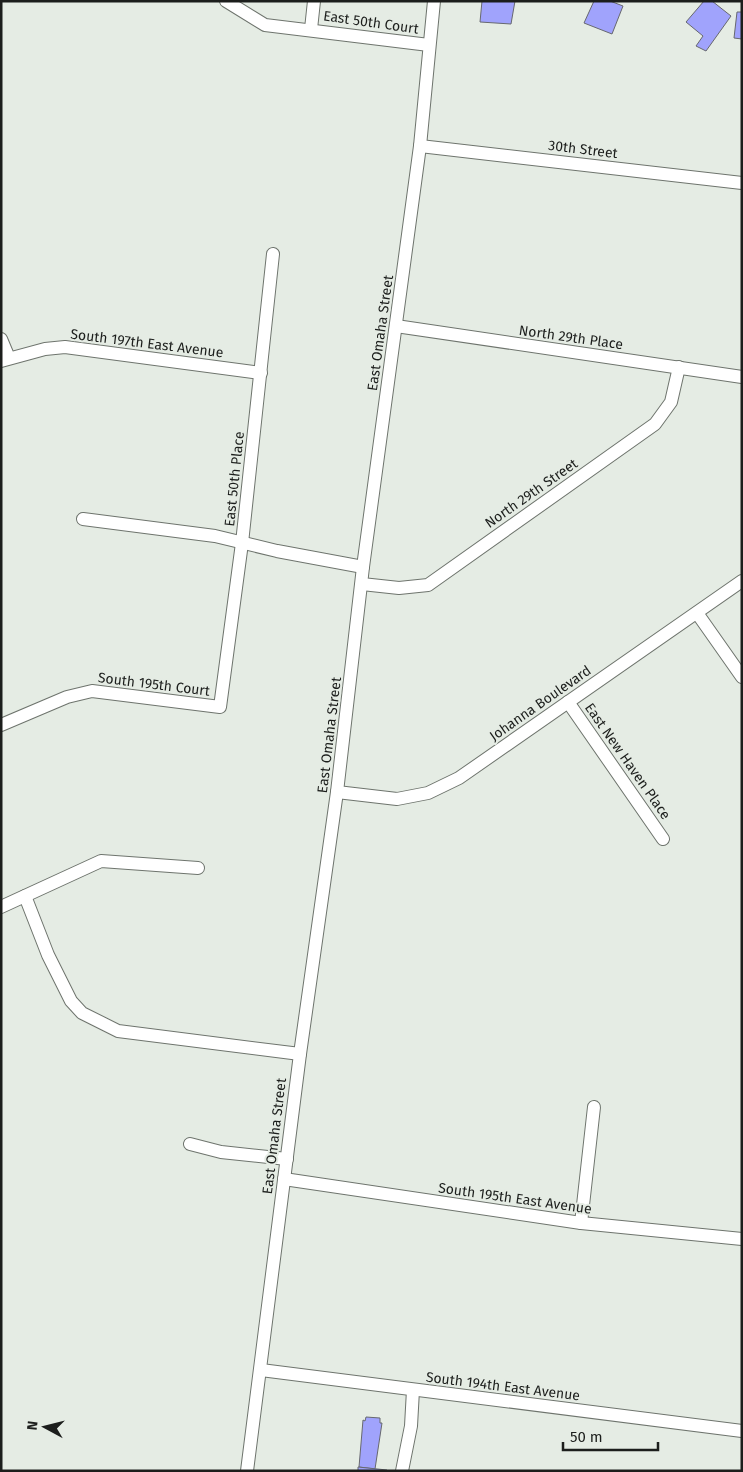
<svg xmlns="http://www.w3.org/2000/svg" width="743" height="1472" viewBox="0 0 743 1472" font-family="'Fira Sans',sans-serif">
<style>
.building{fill:#a0a3fc;stroke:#67686f}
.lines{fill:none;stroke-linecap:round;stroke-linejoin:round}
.minor-casing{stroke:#6e746d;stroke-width:14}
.minor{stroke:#fff;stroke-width:12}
.labels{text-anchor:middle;stroke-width:4;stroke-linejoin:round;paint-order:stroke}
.street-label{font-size:14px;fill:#1c1e1c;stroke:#e5ece4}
</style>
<rect width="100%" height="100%" fill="#e5ece4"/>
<g class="building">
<path d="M482,1H515L511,24L480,22Z"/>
<path d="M594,1H610L623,6L612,34L584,23Z"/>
<path d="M704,1H712L731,16L706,51L696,46L703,36L686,22Z"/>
<path d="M737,12H742V39L734,38Z"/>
<path d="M366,1417L380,1418V1423H382L375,1469L359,1467L363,1420L365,1421Z"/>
<path d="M358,1467L387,1470V1471H358Z"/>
</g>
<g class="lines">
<g class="minor-casing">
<g id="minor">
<path d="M226,1L265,25L429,45"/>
<path d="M311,29L314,1"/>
<path d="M420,146L742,183"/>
<path d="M396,326L742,377"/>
<path d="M1,339L9,358"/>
<path d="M1,361L45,349L65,347L261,373"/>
<path d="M83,519L215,536L277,551L363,567"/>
<path d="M362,584L399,588L428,585L655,424L671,402L679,367"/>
<path d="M697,613L742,677"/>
<path d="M568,702L663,839"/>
<path d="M1,725L67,697L92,691L220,707L242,543L273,254"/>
<path d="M337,792L397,799L428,793L459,778L742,581"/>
<path d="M25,896L48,955L71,1001L82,1013L118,1031L300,1054"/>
<path d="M1,907L101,861L198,868"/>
<path d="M190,1144L221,1152L287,1159"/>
<path d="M284,1179L581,1223L742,1239"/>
<path d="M581,1223L594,1107"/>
<path d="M261,1370L742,1431"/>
<path d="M247,1471L300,1054L337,792L363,567L420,146L434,1"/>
<path d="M402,1471L411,1426L413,1390"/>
</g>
</g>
<use href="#minor" class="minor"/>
</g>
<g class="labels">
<g class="street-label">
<text transform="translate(371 22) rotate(8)" y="5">East 50th Court</text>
<text transform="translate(583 149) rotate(7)" y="5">30th Street</text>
<text transform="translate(380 333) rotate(-82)" y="5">East Omaha Street</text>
<text transform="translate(571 337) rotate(8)" y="5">North 29th Place</text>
<text transform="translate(147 343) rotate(7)" y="5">South 197th East Avenue</text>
<text transform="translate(234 479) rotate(-84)" y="5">East 50th Place</text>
<text transform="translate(531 493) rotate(-35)" y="5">North 29th Street</text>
<text transform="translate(154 684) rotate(7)" y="5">South 195th Court</text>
<text transform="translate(540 703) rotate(-35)" y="5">Johanna Boulevard</text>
<text transform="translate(329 735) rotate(-83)" y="5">East Omaha Street</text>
<text transform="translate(628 761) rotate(55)" y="5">East New Haven Place</text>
<text transform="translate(274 1136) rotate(-83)" y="5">East Omaha Street</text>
<text transform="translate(515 1198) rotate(8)" y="5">South 195th East Avenue</text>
<text transform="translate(503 1386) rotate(7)" y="5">South 194th East Avenue</text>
</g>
</g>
<rect width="743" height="1472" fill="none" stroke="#1c1e1c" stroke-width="5"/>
<g transform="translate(45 1427) rotate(277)" stroke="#e5ece4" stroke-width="4" paint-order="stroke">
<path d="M0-4L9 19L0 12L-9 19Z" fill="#1c1e1c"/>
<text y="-8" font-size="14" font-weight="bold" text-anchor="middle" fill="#1c1e1c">N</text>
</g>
<path d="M563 1442v8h95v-8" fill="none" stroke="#1c1e1c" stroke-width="2.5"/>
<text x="570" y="1442" font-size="15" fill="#1c1e1c" stroke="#e5ece4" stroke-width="4" paint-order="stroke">50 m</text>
</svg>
